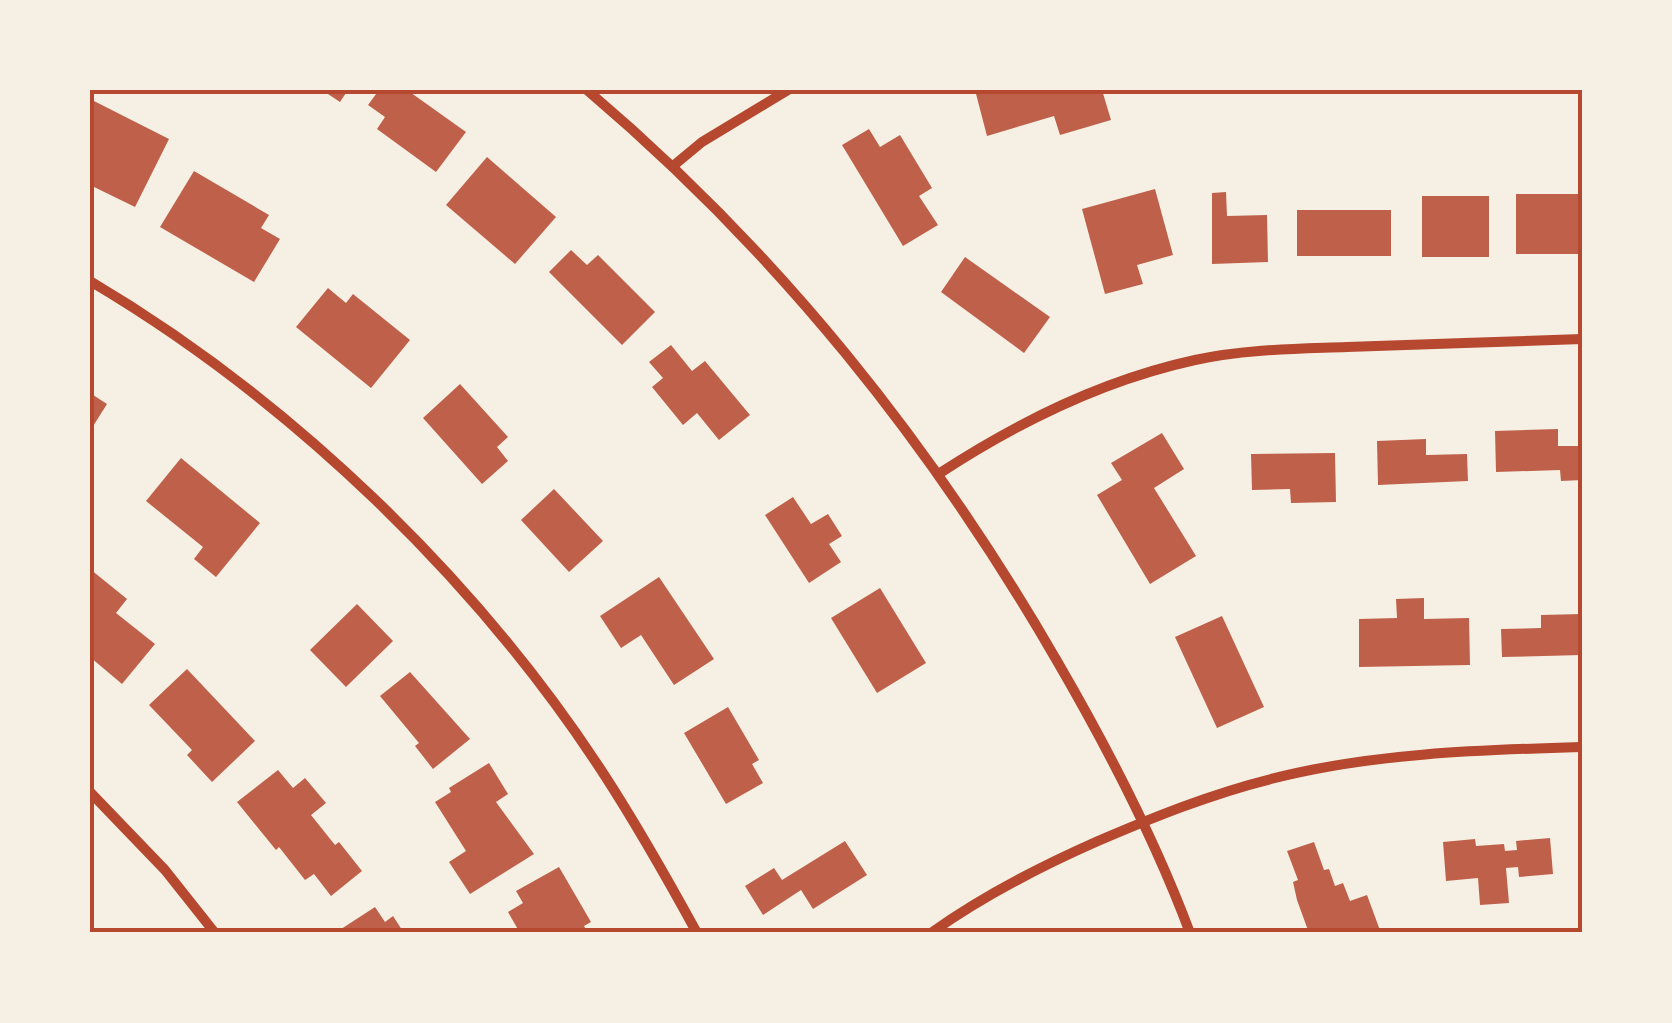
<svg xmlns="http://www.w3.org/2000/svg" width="1672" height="1023" viewBox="0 0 1672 1023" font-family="'Alegreya Sans',sans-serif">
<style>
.building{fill:#bf614a}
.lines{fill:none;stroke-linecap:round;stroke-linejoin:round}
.minor{stroke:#b5482f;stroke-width:10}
.neatline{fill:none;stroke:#b5482f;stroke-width:4}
</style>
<rect width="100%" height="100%" fill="#f6efe4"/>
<g class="building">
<path d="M322,90H348L340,102Z"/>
<path d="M379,90H407L466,132L436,172L377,129L385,117L368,105Z"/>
<path d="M975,90H1102L1111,120L1060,135L1054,116L987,136Z"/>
<path d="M90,99L169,139L135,207L90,185Z"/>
<path d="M869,129L880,147L900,135L932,188L919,196L938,225L903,246L842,145Z"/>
<path d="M487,157L556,217L515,264L446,205Z"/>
<path d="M194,171L269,215L261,228L280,239L254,282L160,227Z"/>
<path d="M1155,189L1173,255L1137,265L1143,284L1105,294L1082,209Z"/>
<path d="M1226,192L1227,216L1267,215L1268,262L1212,264V193Z"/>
<rect x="1516" y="194" width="66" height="60"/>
<rect x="1422" y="196" width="67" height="61"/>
<rect x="1297" y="210" width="94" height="46"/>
<path d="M571,250L587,265L598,255L655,312L622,345L549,272Z"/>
<path d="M965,257L1050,317L1024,353L941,292Z"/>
<path d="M328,288L346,303L353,294L410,340L371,388L296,327Z"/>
<path d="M671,345L692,371L705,361L750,415L719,440L697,413L683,425L652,387L663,378L649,362Z"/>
<path d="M460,384L508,437L497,447L508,461L482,484L423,418Z"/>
<path d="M90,393L107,404L90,431Z"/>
<path d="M1558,429V446H1582V480L1561,481L1560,470L1496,472L1495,431Z"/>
<path d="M1162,433L1184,469L1154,488L1196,556L1150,584L1097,495L1122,480L1111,463Z"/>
<path d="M1426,439V455L1467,454L1468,481L1378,485L1377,441Z"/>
<path d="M1335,453L1336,502L1291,503L1290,489L1252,490L1251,454Z"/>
<path d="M181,458L260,523L216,577L194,559L203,547L146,501Z"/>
<path d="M554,489L603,541L569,572L521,520Z"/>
<path d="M793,497L811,524L828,514L842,536L829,544L841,562L809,583L765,515Z"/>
<path d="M90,569L127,599L116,613L155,644L122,684L90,657Z"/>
<path d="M659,577L714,659L674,685L641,635L621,648L600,616Z"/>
<path d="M880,588L926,663L877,693L831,618Z"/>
<path d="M1424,598V619L1469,618L1470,665L1359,667V619L1397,618L1396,599Z"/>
<path d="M357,604L393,641L346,687L310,650Z"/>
<path d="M1582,614V655L1502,657L1501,629L1541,628V615Z"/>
<path d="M1222,616L1264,707L1217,728L1175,637Z"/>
<path d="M187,669L255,741L212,782L187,755L192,750L149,705Z"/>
<path d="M410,672L470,739L433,769L415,746L419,743L380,696Z"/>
<path d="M728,707L759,760L752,764L763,783L726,804L684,733Z"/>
<path d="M489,763L508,794L496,802L534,854L470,894L449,862L466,851L435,802L451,792L449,788Z"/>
<path d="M278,770L293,788L305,778L326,803L311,815L335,845L339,842L362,871L331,896L314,874L305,880L279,847L276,850L237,802Z"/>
<path d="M1550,838L1553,874L1519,877L1518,867L1506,868L1509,903L1480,905L1478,878L1446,881L1443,842L1475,839L1476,846L1504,844L1505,851L1517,850L1516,841Z"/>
<path d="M845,841L867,875L813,909L801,890L763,915L745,886L774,868L782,880Z"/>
<path d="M1314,842L1324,870L1329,869L1335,886L1343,883L1350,901L1367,895L1381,933H1309L1297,900L1293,882L1298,880L1287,851Z"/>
<path d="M559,867L591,922L584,926L588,933H520L508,912L523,903L516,891Z"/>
<path d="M375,907L385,922L393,916L404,933H335Z"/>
</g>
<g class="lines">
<g class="minor">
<path d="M587,90C779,253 931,443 1057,661C1107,747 1155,839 1190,933"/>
<path d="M673,166L702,142L788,90"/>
<path d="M90,281C291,400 478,580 605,776C638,827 668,880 697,933"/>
<path d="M940,473C1018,422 1103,380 1195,360C1245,349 1296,349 1347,347C1425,344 1504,342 1582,339"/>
<path d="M90,792L165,870L215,933"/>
<path d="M931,933C984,895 1039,867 1098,841C1154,817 1211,794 1271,779C1372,753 1478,750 1582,747"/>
</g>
</g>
<rect width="1672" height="1023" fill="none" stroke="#f6efe4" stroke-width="185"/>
<rect x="92" y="92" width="1488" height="838" class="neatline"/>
</svg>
